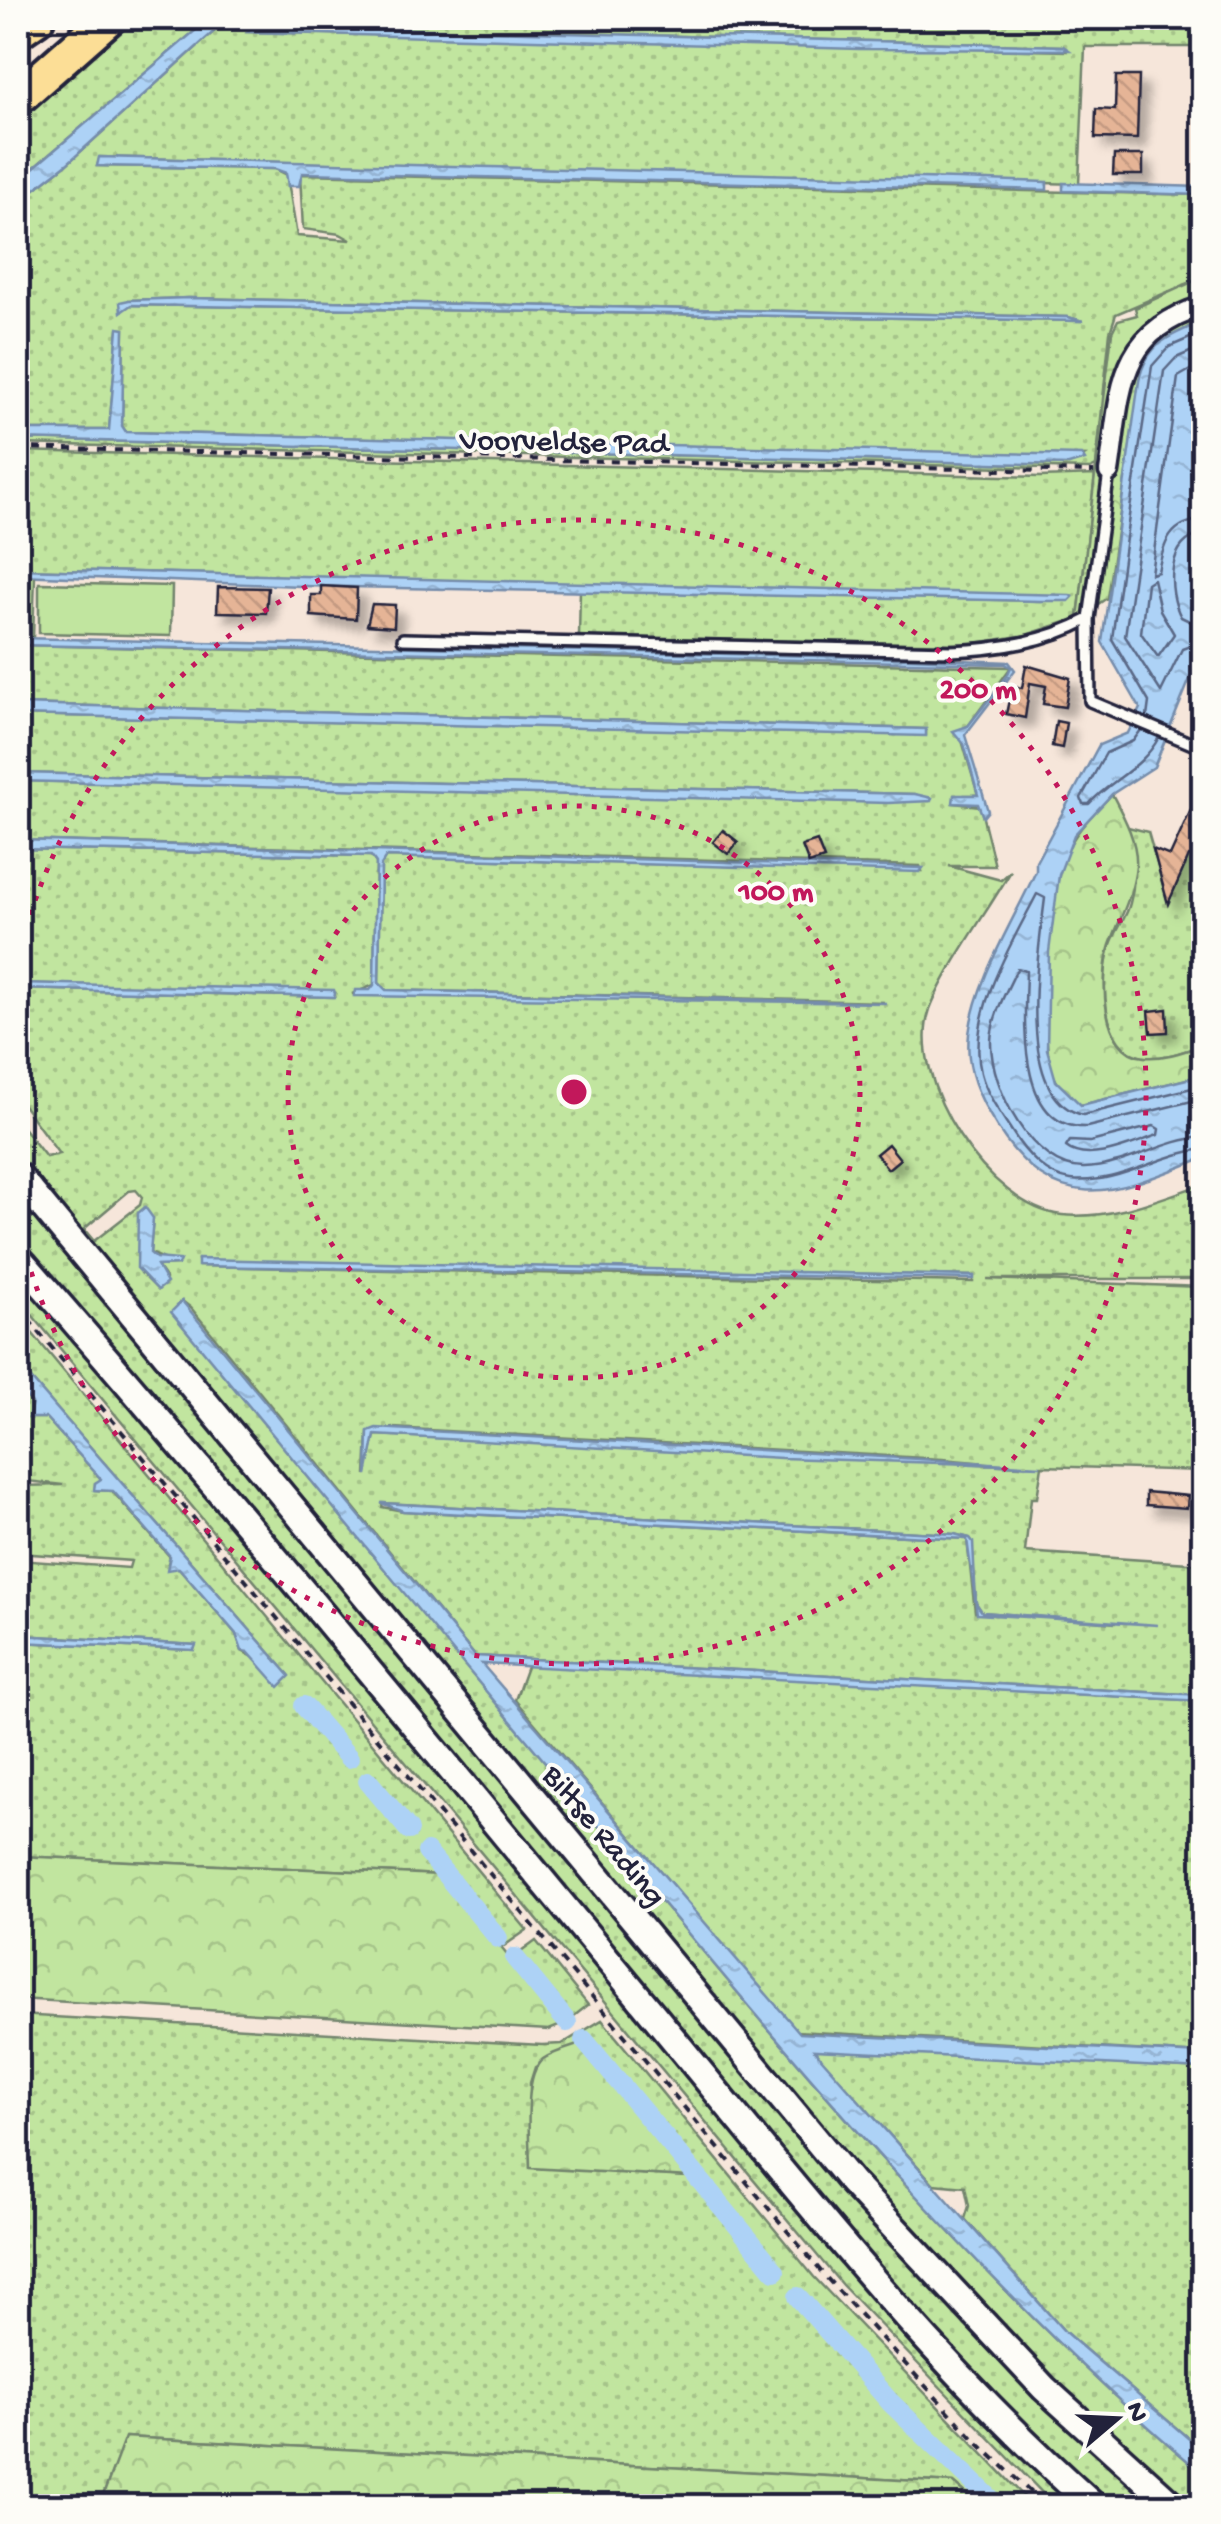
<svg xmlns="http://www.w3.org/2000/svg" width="1221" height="2524" viewBox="0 0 1221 2524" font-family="'Gochi Hand',sans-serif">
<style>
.grass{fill:url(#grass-dots);stroke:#72846d;stroke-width:2.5;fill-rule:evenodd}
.forest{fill:url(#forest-crowns);stroke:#72846d;stroke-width:2.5}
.pitch{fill:#c1e59f;stroke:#72846d;stroke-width:2.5}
.water{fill:url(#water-ripples);stroke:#758cab;stroke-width:2.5}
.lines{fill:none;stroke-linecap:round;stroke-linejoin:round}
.shore{stroke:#5a6886;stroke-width:2.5}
.canal{stroke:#add2f6;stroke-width:20}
.building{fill:url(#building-back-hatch);stroke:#22223b;stroke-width:2.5;filter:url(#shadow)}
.lane-casing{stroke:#22223b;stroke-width:16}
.street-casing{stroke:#22223b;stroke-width:25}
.secondary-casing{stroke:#22223b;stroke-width:32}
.highway-casing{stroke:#22223b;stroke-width:40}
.path{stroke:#22223b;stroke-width:4;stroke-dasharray:8 8;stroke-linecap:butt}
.lane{stroke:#fdfcf7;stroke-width:9}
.street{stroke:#fdfcf7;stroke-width:18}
.secondary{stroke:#fdfcf7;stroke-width:25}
.highway{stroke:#fcde96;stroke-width:32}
.ring{fill:none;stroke:#c2185b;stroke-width:5;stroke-dasharray:5 10}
.labels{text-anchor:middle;stroke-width:8;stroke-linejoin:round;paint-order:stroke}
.street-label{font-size:32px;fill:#22223b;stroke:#fdfcf7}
.centre{fill:#c2185b;stroke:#fdfcf7;stroke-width:5}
.ring-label{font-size:30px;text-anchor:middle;font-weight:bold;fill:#c2185b;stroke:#fdfcf7;stroke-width:8;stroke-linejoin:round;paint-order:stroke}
</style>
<defs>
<pattern id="grass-dots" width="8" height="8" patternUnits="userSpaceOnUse" patternTransform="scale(2.5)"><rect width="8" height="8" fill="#c1e59f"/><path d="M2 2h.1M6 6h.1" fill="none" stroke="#a6c48a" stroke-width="1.8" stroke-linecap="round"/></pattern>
<pattern id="forest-crowns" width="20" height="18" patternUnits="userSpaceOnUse" patternTransform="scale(2.5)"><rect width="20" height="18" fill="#c1e59f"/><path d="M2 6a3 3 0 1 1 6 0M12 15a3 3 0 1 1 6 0" fill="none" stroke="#a6c48a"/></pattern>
<pattern id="water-ripples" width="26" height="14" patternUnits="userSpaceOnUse" patternTransform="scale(2.5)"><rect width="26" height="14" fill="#add2f6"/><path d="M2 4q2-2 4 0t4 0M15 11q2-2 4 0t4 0" fill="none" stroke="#95b4d4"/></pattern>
<pattern id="building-back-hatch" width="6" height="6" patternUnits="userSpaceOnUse" patternTransform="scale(2.5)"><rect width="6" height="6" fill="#e5b496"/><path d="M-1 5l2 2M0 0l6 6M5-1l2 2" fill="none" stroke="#c49a82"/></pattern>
<filter id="shadow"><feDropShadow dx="9" dy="9" stdDeviation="5" flood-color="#0004"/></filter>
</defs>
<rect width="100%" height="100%" fill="#f6e6da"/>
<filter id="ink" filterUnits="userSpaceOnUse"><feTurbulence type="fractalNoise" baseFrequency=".01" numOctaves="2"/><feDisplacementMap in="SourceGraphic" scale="20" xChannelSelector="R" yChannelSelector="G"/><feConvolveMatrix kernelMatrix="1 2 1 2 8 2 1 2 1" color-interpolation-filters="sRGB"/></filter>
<g filter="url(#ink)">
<g class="grass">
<path d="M133,18H210L18,181V118Z"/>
<path d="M229,18H1203V47H1085L1079,184L100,157L97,166L275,169L287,175L297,236L351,240L340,234L303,229L300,174L1203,195V277L1116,314L1110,332L1096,466L1090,469L18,444V439L1069,465L1084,456L126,432L122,426L124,329H118L109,430H18V202L68,163ZM252,25L1063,46L1066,51L247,32ZM189,298L1068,317L1083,321L130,305L129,300Z"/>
<path d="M18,451L1040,477L1095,475L1078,618L1026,635L969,644L579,637L580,589L1040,601L1072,597L18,569Z"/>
<path d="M18,575H35L33,638H18Z"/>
<path d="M18,645L1011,667L968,726L959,730L978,795H964L954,803L980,806L995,866H949L1001,880L1011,871C989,909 944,972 930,1009C905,1080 990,1208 1062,1215C1111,1220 1159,1199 1203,1184V1279H987L1203,1287V1471L1042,1466L1037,1498H1031L1025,1552L1203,1564V1695L475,1656L191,1308L182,1301L172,1312C329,1503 487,1693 646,1883C819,2091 996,2300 1203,2474V2506H1190L979,2308L870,2184L18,1156V1121L46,1157L59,1154L18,1098V989L333,997L335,993L18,983V849L371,856L376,863L374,985L352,994L884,1002L386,990L379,983L381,865L385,857L922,871L920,866L18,840V781L930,801L915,794L18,773V715L926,735V729L18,704ZM136,1190L142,1197L140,1205L94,1241L84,1229L129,1191ZM138,1213L153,1218L150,1253L178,1265L157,1266L166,1279L158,1290L141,1273ZM198,1260L973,1276V1282L199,1266ZM393,1428L942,1459L1021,1466L375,1435L366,1475L368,1432ZM383,1503L954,1534L970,1538L972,1541L976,1603L982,1612L1116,1623L975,1612L967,1539L403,1511L382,1507Z"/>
<path d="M1128,827L1148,832L1168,902L1189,856L1203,858V1045C1185,1051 1164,1059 1144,1057C1100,1052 1100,975 1111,944C1116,930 1127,917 1130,903C1137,877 1133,852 1128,827Z"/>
<path d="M18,1195L877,2228C965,2327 1057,2421 1159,2506H1104L1037,2445L864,2252L18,1238Z"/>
<path d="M18,1274L1083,2506H1055L842,2285L18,1298Z"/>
<path d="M18,1316L527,1930L501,1948L441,1875L18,1856V1642L194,1650L195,1645L18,1635V1560L129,1568L131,1561L18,1553V1486L63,1485L18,1480V1388L32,1403L29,1418H46L102,1480L95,1483V1490L112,1491L170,1557L168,1563L179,1568L236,1634L242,1651L290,1676L18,1364Z"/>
<path d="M528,1664L1203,1701V2054L796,2031L515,1700Z"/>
<path d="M536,1941L588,2005L564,2024L510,1960Z"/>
<path d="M18,2015L542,2045L562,2044L602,2020L814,2277L1033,2506H981L954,2483L126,2437L99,2506H18ZM580,2044L689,2176V2177L530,2167V2083L535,2067Z"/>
<path d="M815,2047L1203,2069V2451L1065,2332L965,2219L969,2206L965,2187L934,2184L816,2053Z"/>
</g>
<g class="forest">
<path d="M1203,277V322L1188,327L1143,362L1107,598L1078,618L1112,332L1118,320L1137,315L1135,308Z"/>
<path d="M1112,794C1123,815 1138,842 1136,866C1133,896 1120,917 1110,945C1100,976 1100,1053 1144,1057C1164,1059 1185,1051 1203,1045V1075L1081,1105C1067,1095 1058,1088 1052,1071C1038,1028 1049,897 1065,855C1075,830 1095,813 1112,794Z"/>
<path d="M18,1856L441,1875L564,2024L549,2030L18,1999Z"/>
<path d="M581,2044L690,2177L530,2168C530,2142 522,2075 543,2059C553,2052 569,2048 581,2044Z"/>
<path d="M125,2437L954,2483L981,2506H99Z"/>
</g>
<path class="pitch" d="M39,583L172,586L171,636L39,633Z"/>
<g class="water">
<path d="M210,18H229L68,163L18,202V181Z"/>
<path d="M252,25L1063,46L1069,50L859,49L247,32Z"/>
<path d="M99,157L960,179L1047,182V190L302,173L299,186H288L286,173L275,169L97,166Z"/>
<path d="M1063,183L1203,187V195L1063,191Z"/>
<path d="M189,298L1068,317L1083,321L131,305L121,312L120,302L129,300Z"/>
<path d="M1203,322L1204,530L1194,586L1203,610V647L1154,767L1112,794L1074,835L1059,875L1049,952L1047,1049L1056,1081L1081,1105L1203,1075V1158C1116,1193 1057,1220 997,1127C979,1098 965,1069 969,1034C976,979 1013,922 1036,871V862L1099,745L1128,733L1140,708L1102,642L1139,381C1146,344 1171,334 1203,322Z"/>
<path d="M118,328L124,329L122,426L126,432L1082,455L1085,460L1069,465L18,439V430H109Z"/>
<path d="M18,569L1070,595L1073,597L1069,601H1040L301,586L18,575Z"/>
<path d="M18,638L910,658L1009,662L1015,670L965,735L988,811L983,817L978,804L953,803L954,795H978L964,744L953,731L968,726L1007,676L1011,667L1005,664L18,645Z"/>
<path d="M18,704L926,729V736L18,715Z"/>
<path d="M18,773L915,794L932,798L931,801L888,803L18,781Z"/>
<path d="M18,840L923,868L920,872L386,857L381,865L379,983L386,990L886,1003L354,996L355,990H370L374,985L376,863L371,856L18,849Z"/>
<path d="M18,983L334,990L335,993L334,997L18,989Z"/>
<path d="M145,1207L153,1218L150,1253L156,1258L180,1260L178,1265L157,1266L167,1283L158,1290L137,1268L138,1213Z"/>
<path d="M198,1259L974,1276V1279L198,1266Z"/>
<path d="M182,1301L475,1656L1203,1695V1701L482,1664L800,2033L1203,2054V2069L814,2050L1065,2332L1203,2451V2474C996,2300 819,2091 646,1883C487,1693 329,1503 171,1312Z"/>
<path d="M18,1364L290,1676L279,1687L248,1652L242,1651L236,1634L179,1568L167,1570L170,1556L113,1491L94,1490L95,1483L101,1479L46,1418H29L32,1403L18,1388Z"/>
<path d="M376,1428L1041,1466L781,1458L375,1435L367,1475L368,1431Z"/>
<path d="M381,1503L954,1534L970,1538L973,1542L976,1603L982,1612L1158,1625L977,1614L967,1539L403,1511Z"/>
<path d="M18,1635L196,1645L194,1650L18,1642Z"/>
</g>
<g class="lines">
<g class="shore">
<path d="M1204,346L1176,358L1164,371L1125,636L1161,692L1182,649L1204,641"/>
<path d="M1204,362L1178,377L1151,574L1158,572C1163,544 1170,521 1204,520"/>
<path d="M1204,535C1166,537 1167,592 1181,617L1204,628"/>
<path d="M1153,579L1160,610L1174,634L1158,657L1141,633L1147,583Z"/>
<path d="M1147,717L1149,702L1112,639L1130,509L1152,366L1169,347L1204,332"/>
<path d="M1141,730L1133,741L1106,753L1081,798L1083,804H1089C1112,779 1143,768 1159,737"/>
<path d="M1204,1085L1083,1115C1013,1099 1039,950 1045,898L1037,894C1011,945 967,1015 981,1073C987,1096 1001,1114 1013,1133C1025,1153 1047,1177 1071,1180C1119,1185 1158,1154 1204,1149"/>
<path d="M1204,1098L1087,1127C1015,1130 1025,1016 1026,971L1017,969C1006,992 992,1016 991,1041C990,1087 1032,1169 1084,1168C1126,1167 1163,1139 1204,1137"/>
<path d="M1154,1126L1159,1129L1158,1135C1134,1143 1088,1165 1066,1147L1070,1141L1090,1142Z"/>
</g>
<g class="canal">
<path d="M304,1706L349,1758"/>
<path d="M368,1781L409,1830"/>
<path d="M427,1852L498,1938"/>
<path d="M515,1958L567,2022"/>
<path d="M584,2040L775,2271"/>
<path d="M798,2297L890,2402L998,2506"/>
</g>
</g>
<g class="building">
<path d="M1116,76H1139L1137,139L1095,138L1096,109L1115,110Z"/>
<path d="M1114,155H1143V175H1113Z"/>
<path d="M321,586L357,588L356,619L311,616V595H321Z"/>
<path d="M218,587L268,588L266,613L217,612Z"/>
<path d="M372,604L395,605L394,627L367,625Z"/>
<path d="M1026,665L1070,678L1065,707L1043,704L1046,686L1030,683L1025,718L1006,714L1012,686L1022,688Z"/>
<path d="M1056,721L1066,723L1062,748L1052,746Z"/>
<path d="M1204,781V858L1189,856L1168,904L1153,849L1170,856Z"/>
<path d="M723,830L738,842L728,854L713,842Z"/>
<path d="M817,841L824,859L809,864L802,846Z"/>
<path d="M1167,1009L1168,1032L1151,1033L1149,1011Z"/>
<path d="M888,1144L900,1159L888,1169L876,1154Z"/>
<path d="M1146,1492L1188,1496L1187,1508L1146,1505Z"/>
</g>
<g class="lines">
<g class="lane-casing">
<g id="lane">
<path d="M1109,472L1089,619L1090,701L1197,746L1204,732"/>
<path d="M403,639L951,651C999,649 1046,642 1089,619"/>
</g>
</g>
<g class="street-casing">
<path id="street" d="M1109,472C1121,394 1115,332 1204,306"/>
</g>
<g class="secondary-casing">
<g id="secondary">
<path d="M18,1176L852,2183L1044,2388L1174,2506"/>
<path d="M18,1257C235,1504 442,1760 652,2013C793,2184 927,2358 1094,2506"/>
</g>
</g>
<g class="highway-casing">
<g id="highway">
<path d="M18,31L37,18"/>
<path d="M18,98L109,18"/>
</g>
</g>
<g class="path">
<path d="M18,448L1094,472"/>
<path d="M18,1307L824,2275L974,2439L1045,2506"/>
</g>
<use href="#lane" class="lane"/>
<use href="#street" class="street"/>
<use href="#secondary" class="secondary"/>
<use href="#highway" class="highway"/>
</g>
</g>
<g class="ring">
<circle cx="574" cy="1092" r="286"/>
<path d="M18 958A572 572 0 1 1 18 1226"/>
</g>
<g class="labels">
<g class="street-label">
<text transform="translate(564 439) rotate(1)" y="11">Voorveldse Pad</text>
<text transform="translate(606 1834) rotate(50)" y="11">Biltse Rading</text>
</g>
</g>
<circle cx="574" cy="1092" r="15" class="centre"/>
<g class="ring-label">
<text x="978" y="698">200 m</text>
<text x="776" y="900">100 m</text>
</g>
<rect width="1221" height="2524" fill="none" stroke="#fdfcf7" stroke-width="60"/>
<rect x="30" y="30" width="1161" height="2464" fill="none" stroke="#22223b" stroke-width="4" filter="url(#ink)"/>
<g transform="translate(1116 2419) rotate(71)" stroke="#fdfcf7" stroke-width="8" paint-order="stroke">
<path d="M0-8L18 38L0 25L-18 38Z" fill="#22223b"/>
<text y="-15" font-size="28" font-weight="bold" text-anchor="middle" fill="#22223b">N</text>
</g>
</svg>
